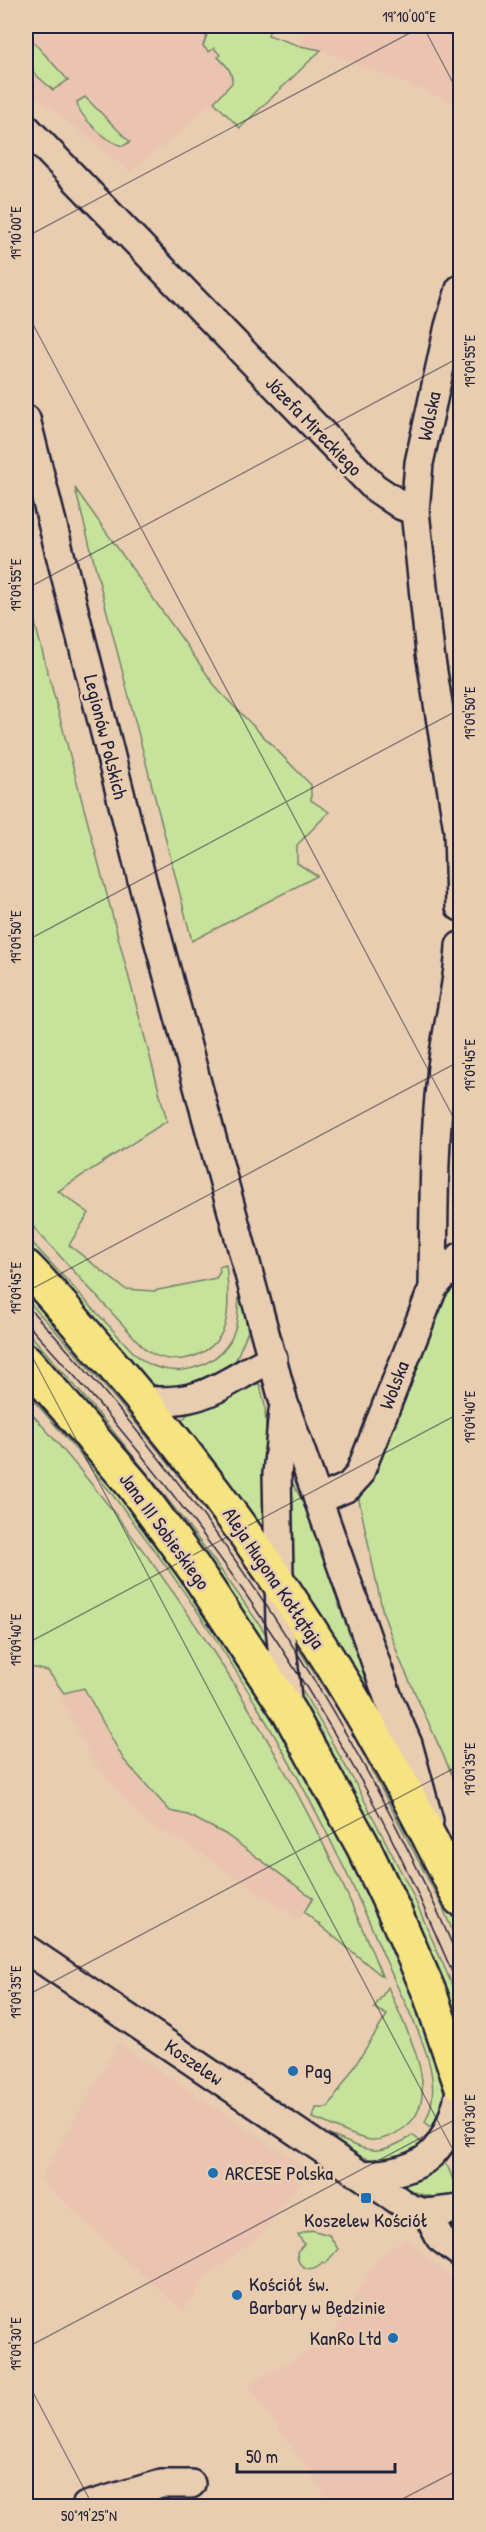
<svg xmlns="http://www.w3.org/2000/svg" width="486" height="2532" viewBox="0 0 486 2532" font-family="'Patrick Hand',sans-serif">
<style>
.built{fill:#eac4b0}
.green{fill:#c7e39b;stroke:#74826b;stroke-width:1.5}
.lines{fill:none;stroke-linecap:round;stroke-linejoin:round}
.minor-casing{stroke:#22223b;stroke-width:32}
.major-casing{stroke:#22223b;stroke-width:38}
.minor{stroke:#e9cdb0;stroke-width:27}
.major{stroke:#f6e381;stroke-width:33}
.tram{stroke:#22223b;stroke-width:1.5}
.ticks{fill:none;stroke:#22223b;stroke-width:1.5;stroke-opacity:0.45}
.poi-dot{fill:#1f6fb2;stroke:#e9cdb0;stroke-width:2}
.labels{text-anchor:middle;stroke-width:5;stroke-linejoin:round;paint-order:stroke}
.street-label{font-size:20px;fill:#22223b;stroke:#e9cdb0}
.poi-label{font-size:20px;fill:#22223b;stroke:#e9cdb0;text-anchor:start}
.neatline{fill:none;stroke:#22223b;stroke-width:2}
.ticks-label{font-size:15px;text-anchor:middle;fill:#22223b}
</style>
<rect width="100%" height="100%" fill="#e9cdb0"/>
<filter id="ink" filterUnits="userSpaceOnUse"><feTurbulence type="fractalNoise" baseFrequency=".0167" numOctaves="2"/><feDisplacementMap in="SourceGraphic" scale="12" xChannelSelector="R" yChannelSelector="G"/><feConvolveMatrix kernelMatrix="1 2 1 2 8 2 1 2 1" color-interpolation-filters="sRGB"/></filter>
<g filter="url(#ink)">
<g class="built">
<path d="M26,26H210L214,48L231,70L232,83L180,133L130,172L26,88Z"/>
<path d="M308,26H460V105L321,50L300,46Z"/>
<path d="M84,1688L124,1760L169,1811L188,1815L225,1834L314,1898L299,1920L190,1846L152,1827L125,1801L92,1759L60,1695Z"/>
<path d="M118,2043L310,2171L258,2237L206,2277L183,2312L40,2180Z"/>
<path d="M405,2238L460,2285V2506H332L248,2383L330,2340L376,2261Z"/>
</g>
<g class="green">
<path d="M210,26H271L268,35L300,46L321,50L240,128L214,102L232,83C233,71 226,65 218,57L220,55L214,48L209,52L203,46Z"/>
<path d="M26,34L68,80L53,90L26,66Z"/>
<path d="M85,97L130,142L123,146C108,143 79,117 77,102Z"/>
<path d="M75,488L218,690L311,785V800L329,812L297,845V863L317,876L192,941Z"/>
<path d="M26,590L167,1121L58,1191L89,1213L69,1245L125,1289L154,1291L216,1278L220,1272L219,1267L226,1265C228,1284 230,1307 225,1325C215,1358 171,1370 145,1349L26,1219Z"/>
<path d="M26,1236L134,1353C161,1381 210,1374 230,1341C238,1326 238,1311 239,1295L241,1294L248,1331L234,1364L189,1390L160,1387L147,1381L26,1252Z"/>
<path d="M460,1271V1792L400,1660L383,1613L359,1500L369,1467L437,1306Z"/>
<path d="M26,1284L50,1311L266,1580L269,1600C199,1495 112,1391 26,1299Z"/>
<path d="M26,1330C114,1428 196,1531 270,1640L266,1648L50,1370L26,1343Z"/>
<path d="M26,1378L55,1410L221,1626L321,1800L386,1932L448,2085L440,2134L425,2122C449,2078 411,2018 393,1977C304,1763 181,1564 26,1392Z"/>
<path d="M253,1381L260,1385L265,1406L270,1521L265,1531L260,1530L180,1422L188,1414Z"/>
<path d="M26,1407C175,1574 299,1767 382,1976L304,1912L313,1898L225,1834L188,1815L170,1811L124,1760L84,1688L64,1693L48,1671L26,1666Z"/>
<path d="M289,1477L308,1511L381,1711H377L291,1573Z"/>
<path d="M291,1623L437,1878L460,1930V1949L443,1908L349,1727L289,1634Z"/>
<path d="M295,1678L358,1788L411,1891L460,2003V2033C414,1913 361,1802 298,1691Z"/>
<path d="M388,1987C403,2025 447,2097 404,2128C394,2135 382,2141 370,2140C351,2137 332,2124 313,2118L316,2108H328L387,2015L374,2008Z"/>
<path d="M323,2133C365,2146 370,2163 413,2135L427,2148L423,2151L381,2162L362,2157Z"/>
<path d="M439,2157L448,2167L459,2195C435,2200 417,2196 397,2183Z"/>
<path d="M311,2230L329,2235L338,2249L325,2264L323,2262C311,2273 297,2270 297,2252L304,2244L298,2235Z"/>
</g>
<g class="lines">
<g class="minor-casing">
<g id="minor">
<path d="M26,128L374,487L402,506L415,511"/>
<path d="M460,289L449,326L419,463L415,511L430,653L458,830L460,907"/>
<path d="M26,419L144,888L284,1403L389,1700L408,1744L429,1821"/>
<path d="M433,1288C434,1218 433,1148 441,1077C445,1033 458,990 460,946"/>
<path d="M143,1400C206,1406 221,1383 273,1358"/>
<path d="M283,1411L277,1474L280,1626L288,1710"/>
<path d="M318,1500L348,1487L359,1475L433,1288L460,1257"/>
<path d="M26,1949L411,2209L427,2213L460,2209"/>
<path d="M363,2175C427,2173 446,2152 460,2091"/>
<path d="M427,2213L440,2238L460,2253"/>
<path d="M86,2506L161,2484H191"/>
</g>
</g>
<g class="major-casing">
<g id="major">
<path d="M26,1267C56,1297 82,1331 110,1362C251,1525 367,1705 460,1899"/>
<path d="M26,1361L133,1485L193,1567L289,1712L363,1846L396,1915L430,1994L460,2082"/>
</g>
</g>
<use href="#minor" class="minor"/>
<use href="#major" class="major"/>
<g class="tram">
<path d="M26,1305C208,1497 356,1719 460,1962"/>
<path d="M26,1323C159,1464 275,1623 368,1793C403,1857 431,1924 460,1990"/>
</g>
</g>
</g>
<path class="ticks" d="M423,26L460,96M26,237L423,26M26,311L460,1130M26,589L460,357M26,941L460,709M26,1292L460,1061M26,1345L460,2163M26,1644L460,1413M26,1996L460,1765M26,2348L460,2117M26,2379L93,2506M389,2506L460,2469"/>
<g class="poi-dot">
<circle cx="293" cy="2071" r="6"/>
<circle cx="213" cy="2173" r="6"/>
<rect x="360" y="2192" width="12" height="12" rx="3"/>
<circle cx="237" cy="2295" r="6"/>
<circle cx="393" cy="2338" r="6"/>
</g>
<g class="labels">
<g class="street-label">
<text transform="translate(429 416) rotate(-78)" y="7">Wolska</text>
<text transform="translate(314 426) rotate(46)" y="7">Józefa Mireckiego</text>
<text transform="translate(106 737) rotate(76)" y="7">Legionów Polskich</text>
<text transform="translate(394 1385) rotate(-69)" y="7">Wolska</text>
<text transform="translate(165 1531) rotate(54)" y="7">Jana III Sobieskiego</text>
<text transform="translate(274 1578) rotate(56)" y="7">Aleja Hugona Kołłątaja</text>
<text transform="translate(194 2062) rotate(34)" y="7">Koszelew</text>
</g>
<g class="poi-label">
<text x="305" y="2078">Pag</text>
<text x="225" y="2180">ARCESE Polska</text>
<text x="366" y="2227" text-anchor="middle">Koszelew Kościół</text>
<text x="249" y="2291">Kościół św.<tspan x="249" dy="23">Barbary w Będzinie</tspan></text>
<text x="381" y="2345" text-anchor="end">KanRo Ltd</text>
</g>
</g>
<rect width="486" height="2532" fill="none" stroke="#e9cdb0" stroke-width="66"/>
<path d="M237 2463v9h158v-9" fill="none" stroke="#22223b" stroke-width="3"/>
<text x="246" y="2463" font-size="18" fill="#22223b" stroke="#e9cdb0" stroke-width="4.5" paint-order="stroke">50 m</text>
<rect x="33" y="33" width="420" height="2466" class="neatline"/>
<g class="ticks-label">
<text x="409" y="22">19°10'00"E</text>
<text transform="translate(16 233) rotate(-90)" y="5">19°10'00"E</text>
<text transform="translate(470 361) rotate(-90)" y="5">19°09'55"E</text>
<text transform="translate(16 585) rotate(-90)" y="5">19°09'55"E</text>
<text transform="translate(470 713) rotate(-90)" y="5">19°09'50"E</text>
<text transform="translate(16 937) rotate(-90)" y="5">19°09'50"E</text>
<text transform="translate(470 1065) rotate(-90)" y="5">19°09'45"E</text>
<text transform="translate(16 1288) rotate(-90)" y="5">19°09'45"E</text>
<text transform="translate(470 1417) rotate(-90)" y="5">19°09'40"E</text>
<text transform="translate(16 1640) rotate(-90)" y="5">19°09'40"E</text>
<text transform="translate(470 1769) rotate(-90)" y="5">19°09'35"E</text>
<text transform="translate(16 1992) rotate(-90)" y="5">19°09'35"E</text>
<text transform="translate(470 2121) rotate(-90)" y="5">19°09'30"E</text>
<text transform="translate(16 2344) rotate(-90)" y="5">19°09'30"E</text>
<text x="89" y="2521">50°19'25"N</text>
</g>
</svg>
